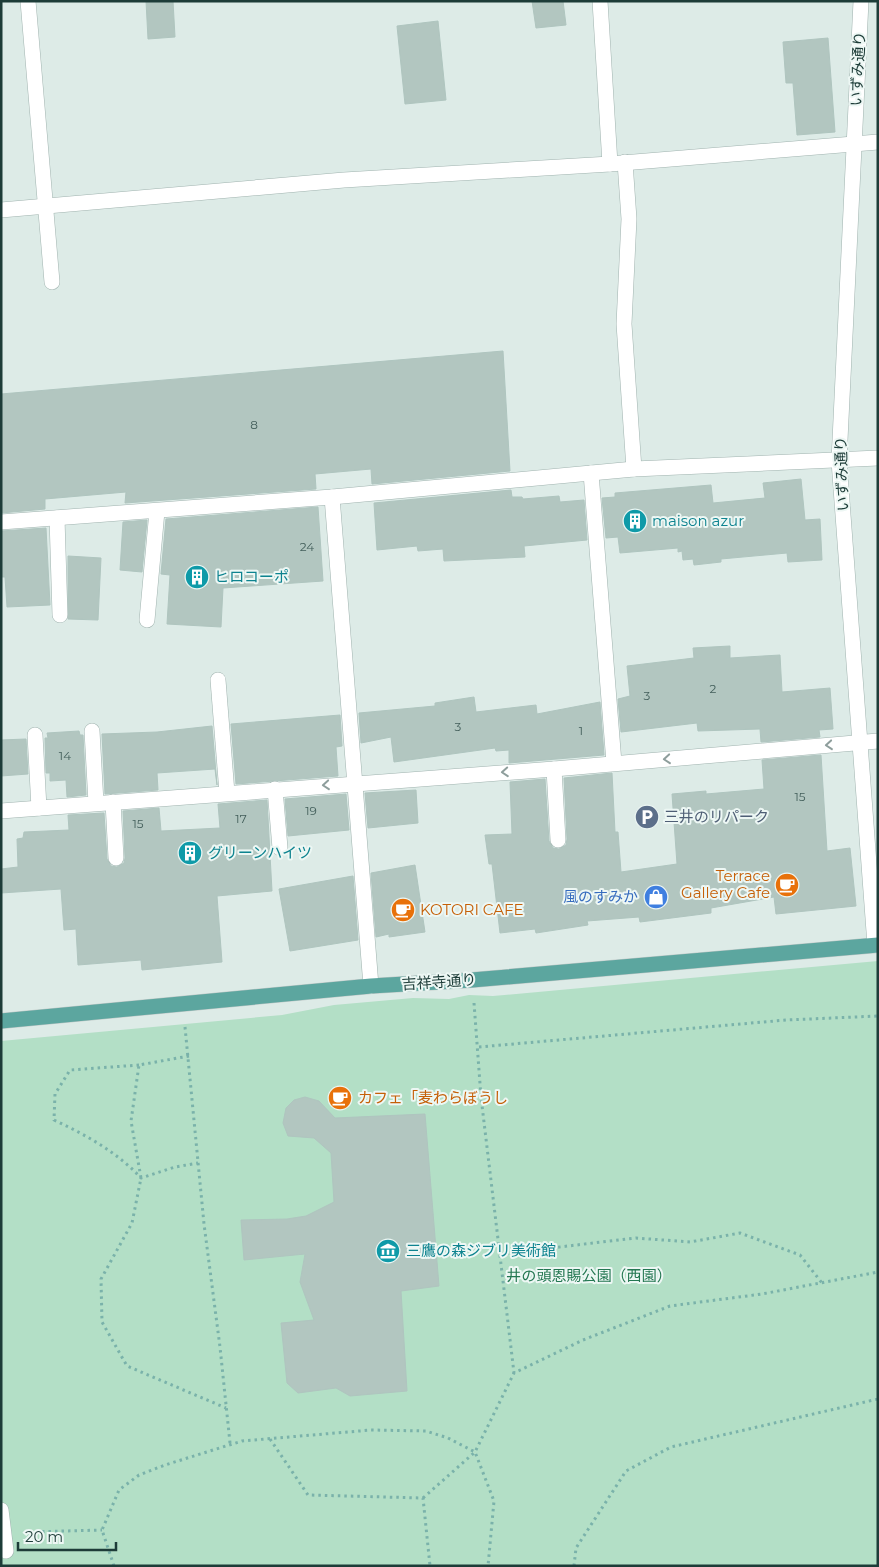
<svg xmlns="http://www.w3.org/2000/svg" width="879" height="1567" viewBox="0 0 879 1567" font-family="Montserrat,'Noto Sans JP',sans-serif">
<style>
.green{fill:#b3dfc6}
.building{fill:#b2c6c0;stroke:#afc5bf}
.lines{fill:none;stroke-linecap:round;stroke-linejoin:round}
.minor-casing{stroke:#a0b3af;stroke-width:16}
.major-casing{stroke:#c0c8c7;stroke-width:16}
.path{stroke:#7ab2aa;stroke-width:3;stroke-dasharray:2.5 4;stroke-linecap:butt}
.minor{stroke:#fff;stroke-width:15}
.major{stroke:#5ca69f;stroke-width:15}
.oneway{stroke:#8e9e9c}
.labels{text-anchor:middle;stroke-width:4;stroke-linejoin:round;paint-order:stroke}
.number-label{font-size:12px;fill:#425e5a}
.street-label{font-size:15px;fill:#1d3c38;stroke:#edf7f4}
.culture-label{font-size:15px;fill:#0d838f;stroke:#edf7f4;text-anchor:start}
.service-label{font-size:15px;fill:#4e5e75;stroke:#edf7f4;text-anchor:start}
.food-label{font-size:15px;fill:#c56008;stroke:#edf7f4;text-anchor:start}
.shop-label{font-size:15px;fill:#366cbe;stroke:#edf7f4;text-anchor:end}
.park-label{font-size:15px;fill:#237751;stroke:#edf7f4}
</style>
<rect width="100%" height="100%" fill="#ddebe7"/>
<path class="green" d="M878,961V1566H1V1041L282,1015L334,1005L413,998L449,999L469,995L493,996Z"/>
<g class="building">
<path d="M146,1H173L175,37L148,39Z"/>
<path d="M532,1H563L566,25L536,28Z"/>
<path d="M438,21L446,100L405,104L397,26Z"/>
<path d="M828,38L835,132L797,135L793,83H786L783,42Z"/>
<path d="M503,351L510,471L372,484L371,469L315,474L316,489L125,503L126,492L45,499V509L1,513V394Z"/>
<path d="M801,479L805,520L820,519L822,560L788,562L787,553L721,559V562L694,565L693,559L683,560L682,551L678,552V548L620,553L618,537L606,538L602,498L615,497V493L711,485L713,503L765,498L763,483Z"/>
<path d="M511,490L512,497H522L523,499L559,496L560,502L584,500L587,540L524,546L525,557L444,561L443,549L418,551L417,546L377,550L374,503Z"/>
<path d="M318,507L323,581L223,588L221,627L167,624L170,575L161,574L166,519Z"/>
<path d="M147,520L142,572L120,570L123,522Z"/>
<path d="M46,528L50,605L7,607L5,577H1V531Z"/>
<path d="M68,556L101,558L98,620L68,619Z"/>
<path d="M730,646V658L780,655L782,692L830,688L833,729L819,730L820,737L761,742L760,729L698,731L697,723L621,732L618,699L630,696L627,666L694,658L693,648Z"/>
<path d="M474,697L476,712L536,705L537,714L600,702L604,755L509,763V750L496,751L495,748L394,762L391,737L361,743L359,713L435,706V703Z"/>
<path d="M340,715L342,746L336,747L338,776L236,784L231,724Z"/>
<path d="M212,726L217,785L215,769L157,773L158,790L105,794L102,734L157,732Z"/>
<path d="M79,731L80,735H83L86,795L67,797L66,780L50,781V773H46L45,738H48L47,733Z"/>
<path d="M26,739L28,774L1,776V740Z"/>
<path d="M821,755L827,851L850,848L856,906L776,914L774,897L711,908V913L640,922L639,917L587,921L588,925L536,933L535,929L500,933L492,864H489L485,835L512,834L510,782L545,779L549,841L553,848L559,849L566,845L567,839L564,778L612,773L615,832H618L621,872L677,864L672,794L706,791V794L764,789L762,760Z"/>
<path d="M416,790L418,823L368,828L365,793Z"/>
<path d="M346,794L349,830L288,836L285,799Z"/>
<path d="M267,800L272,891L217,896L222,962L142,970L141,960L78,965L76,929L64,930L61,889L1,893V869L18,867L17,839L23,838L24,832L69,830L68,815L104,813L107,859L111,866L117,867L124,863L125,858L123,811L159,808L161,831L220,828L218,804Z"/>
<path d="M415,865L425,932L389,937V934L376,937L371,873Z"/>
<path d="M353,876L358,940L290,951L279,889Z"/>
<path d="M305,1097L319,1101L335,1118L425,1114L439,1286L401,1291L407,1391L350,1396L336,1388L298,1393L287,1383L281,1323L314,1320L300,1282L305,1254L244,1260L241,1220L287,1219L306,1216L334,1202L331,1153L314,1138L288,1136L283,1123L286,1108L294,1100Z"/>
</g>
<g class="lines">
<g class="minor-casing">
<g id="minor">
<path d="M28,1L52,282"/>
<path d="M600,1L610,164"/>
<path d="M861,1L839,461L875,945"/>
<path d="M625,162L629,219L624,324L634,469"/>
<path d="M1,210L344,180L610,164L878,142"/>
<path d="M591,473L614,763"/>
<path d="M332,497L371,986"/>
<path d="M57,518L60,615"/>
<path d="M1,522L332,497L634,469L878,458"/>
<path d="M147,620L157,511"/>
<path d="M218,680L227,793"/>
<path d="M92,731L96,803"/>
<path d="M35,735L39,808"/>
<path d="M554,769L558,840"/>
<path d="M275,789L280,848"/>
<path d="M113,802L116,858"/>
<path d="M1,811L554,769L878,741"/>
<path d="M1,1510L6,1551"/>
</g>
</g>
<g class="major-casing">
<path id="major" d="M1,1021L371,986L472,980L878,945"/>
</g>
<g class="path">
<path d="M474,1003L481,1097L514,1373"/>
<path d="M185,1027L204,1224L220,1347L230,1443"/>
<path d="M479,1047L786,1020L878,1016"/>
<path d="M189,1056L139,1065L131,1121L141,1178L132,1223L101,1279L102,1322L127,1366L226,1408"/>
<path d="M139,1065L70,1070L55,1094L54,1120C86,1135 117,1152 141,1178L175,1167L198,1163"/>
<path d="M500,1254L636,1238L690,1242L740,1233L800,1255L822,1283"/>
<path d="M270,1439L308,1495L423,1498L430,1566"/>
<path d="M423,1498L475,1452L494,1501L488,1566"/>
<path d="M29,1532L102,1530"/>
<path d="M114,1566L102,1530L119,1490L139,1475L165,1465L242,1441L371,1430L426,1431L448,1438L475,1452L514,1373L583,1340L670,1306L762,1294L878,1272"/>
<path d="M574,1566L576,1548L626,1471L671,1447L878,1399"/>
</g>
<use href="#minor" class="minor"/>
<use href="#major" class="major"/>
</g>
<defs><path id="oneway-chevron" d="M-2-3.5L2.5 0L-2 3.5" fill="none" stroke-width="1.6" stroke-linecap="round" stroke-linejoin="round" transform="scale(1.25)"/></defs>
<g class="oneway">
<use href="#oneway-chevron" transform="translate(829 745) rotate(175)"/>
<use href="#oneway-chevron" transform="translate(667 759) rotate(175)"/>
<use href="#oneway-chevron" transform="translate(505 772) rotate(176)"/>
<use href="#oneway-chevron" transform="translate(326 785) rotate(175)"/>
</g>
<defs>
<g id="building-disc" transform="scale(1.25)"><circle r="9.5" fill="#0f9aa8" stroke="#edf7f4"/><path d="M-4-6H4V6H1V3H-1V6H-4ZM-2.5-4.3h1.7v1.8h-1.7ZM.8-4.3h1.7v1.8H.8ZM-2.5-1h1.7V.8h-1.7ZM.8-1h1.7V.8H.8Z" fill="#fff"/></g>
<g id="parking-disc" transform="scale(1.25)"><circle r="9.5" fill="#5c6f8a" stroke="#edf7f4"/><path d="M-3.5-5.5H1a3.5 3.5 0 0 1 0 7H-1V5.5H-3.5ZM-1-3.4V-.6H.8a1.4 1.4 0 0 0 0-2.8Z" fill="#fff"/></g>
<g id="cafe-disc" transform="scale(1.25)"><circle r="9.5" fill="#e8710a" stroke="#edf7f4"/><path d="M-5.5-4.5H6V0H3Q3 3.5 0 3.5H-2.5Q-5.5 3.5-5.5 0ZM3-3.2v2h1.7v-2ZM-6 4.5H4V6H-6Z" fill="#fff"/></g>
<g id="shop-disc" transform="scale(1.25)"><circle r="9.5" fill="#3f7fe0" stroke="#edf7f4"/><path d="M-5-2.5h2.3a2.7 3.5 0 0 1 5.4 0H5L5.5 6h-11ZM-1.5-2.5h3a1.5 2.3 0 0 0-3 0Z" fill="#fff"/></g>
<g id="museum-disc" transform="scale(1.25)"><circle r="9.5" fill="#0f9aa8" stroke="#edf7f4"/><path d="M0-6L6-3V-2H-6V-3ZM-5-1h2V3h-2ZM-1-1h2V3h-2ZM3-1h2V3H3ZM-6 4H6V6H-6Z" fill="#fff"/></g>
</defs>
<g fill-rule="evenodd">
<use href="#building-disc" x="635" y="521"/>
<use href="#building-disc" x="197" y="577"/>
<use href="#parking-disc" x="647" y="817"/>
<use href="#building-disc" x="190" y="853"/>
<use href="#cafe-disc" x="787" y="885"/>
<use href="#shop-disc" x="656" y="897"/>
<use href="#cafe-disc" x="403" y="910"/>
<use href="#cafe-disc" x="340" y="1098"/>
<use href="#museum-disc" x="388" y="1251"/>
</g>
<g class="labels">
<g class="number-label">
<text x="254" y="429">8</text>
<text x="307" y="551">24</text>
<text x="713" y="693">2</text>
<text x="647" y="700">3</text>
<text x="458" y="731">3</text>
<text x="581" y="735">1</text>
<text x="65" y="760">14</text>
<text x="800" y="801">15</text>
<text x="311" y="815">19</text>
<text x="241" y="823">17</text>
<text x="138" y="828">15</text>
</g>
<g class="street-label">
<text transform="translate(858 69) rotate(-87)" y="5">いずみ通り</text>
<text transform="translate(842 474) rotate(-92)" y="5">いずみ通り</text>
<text transform="translate(439 982) rotate(-4)" y="5">吉祥寺通り</text>
</g>
<g class="culture-label">
<text x="652" y="526">maison azur</text>
<text x="214" y="582">ヒロコーポ</text>
<text x="208" y="858">グリーンハイツ</text>
<text x="406" y="1256">三鷹の森ジブリ美術館</text>
</g>
<g class="service-label">
<text x="664" y="822">三井のリパーク</text>
</g>
<g class="food-label">
<text x="770" y="881" text-anchor="end">Terrace<tspan x="770" dy="17">Gallery Cafe</tspan></text>
<text x="420" y="915">KOTORI CAFE</text>
<text x="358" y="1103">カフェ「麦わらぼうし</text>
</g>
<g class="shop-label">
<text x="638" y="902">風のすみか</text>
</g>
<g class="park-label">
<text x="589" y="1281">井の頭恩賜公園（西園）</text>
</g>
</g>
<rect width="879" height="1567" fill="none" stroke="#1d3c38" stroke-width="5"/>
<path d="M18 1542v8h98v-8" fill="none" stroke="#1d3c38" stroke-width="2.5"/>
<text x="25" y="1542" font-size="15" fill="#1d3c38" stroke="#edf7f4" stroke-width="4" paint-order="stroke">20 m</text>
</svg>
